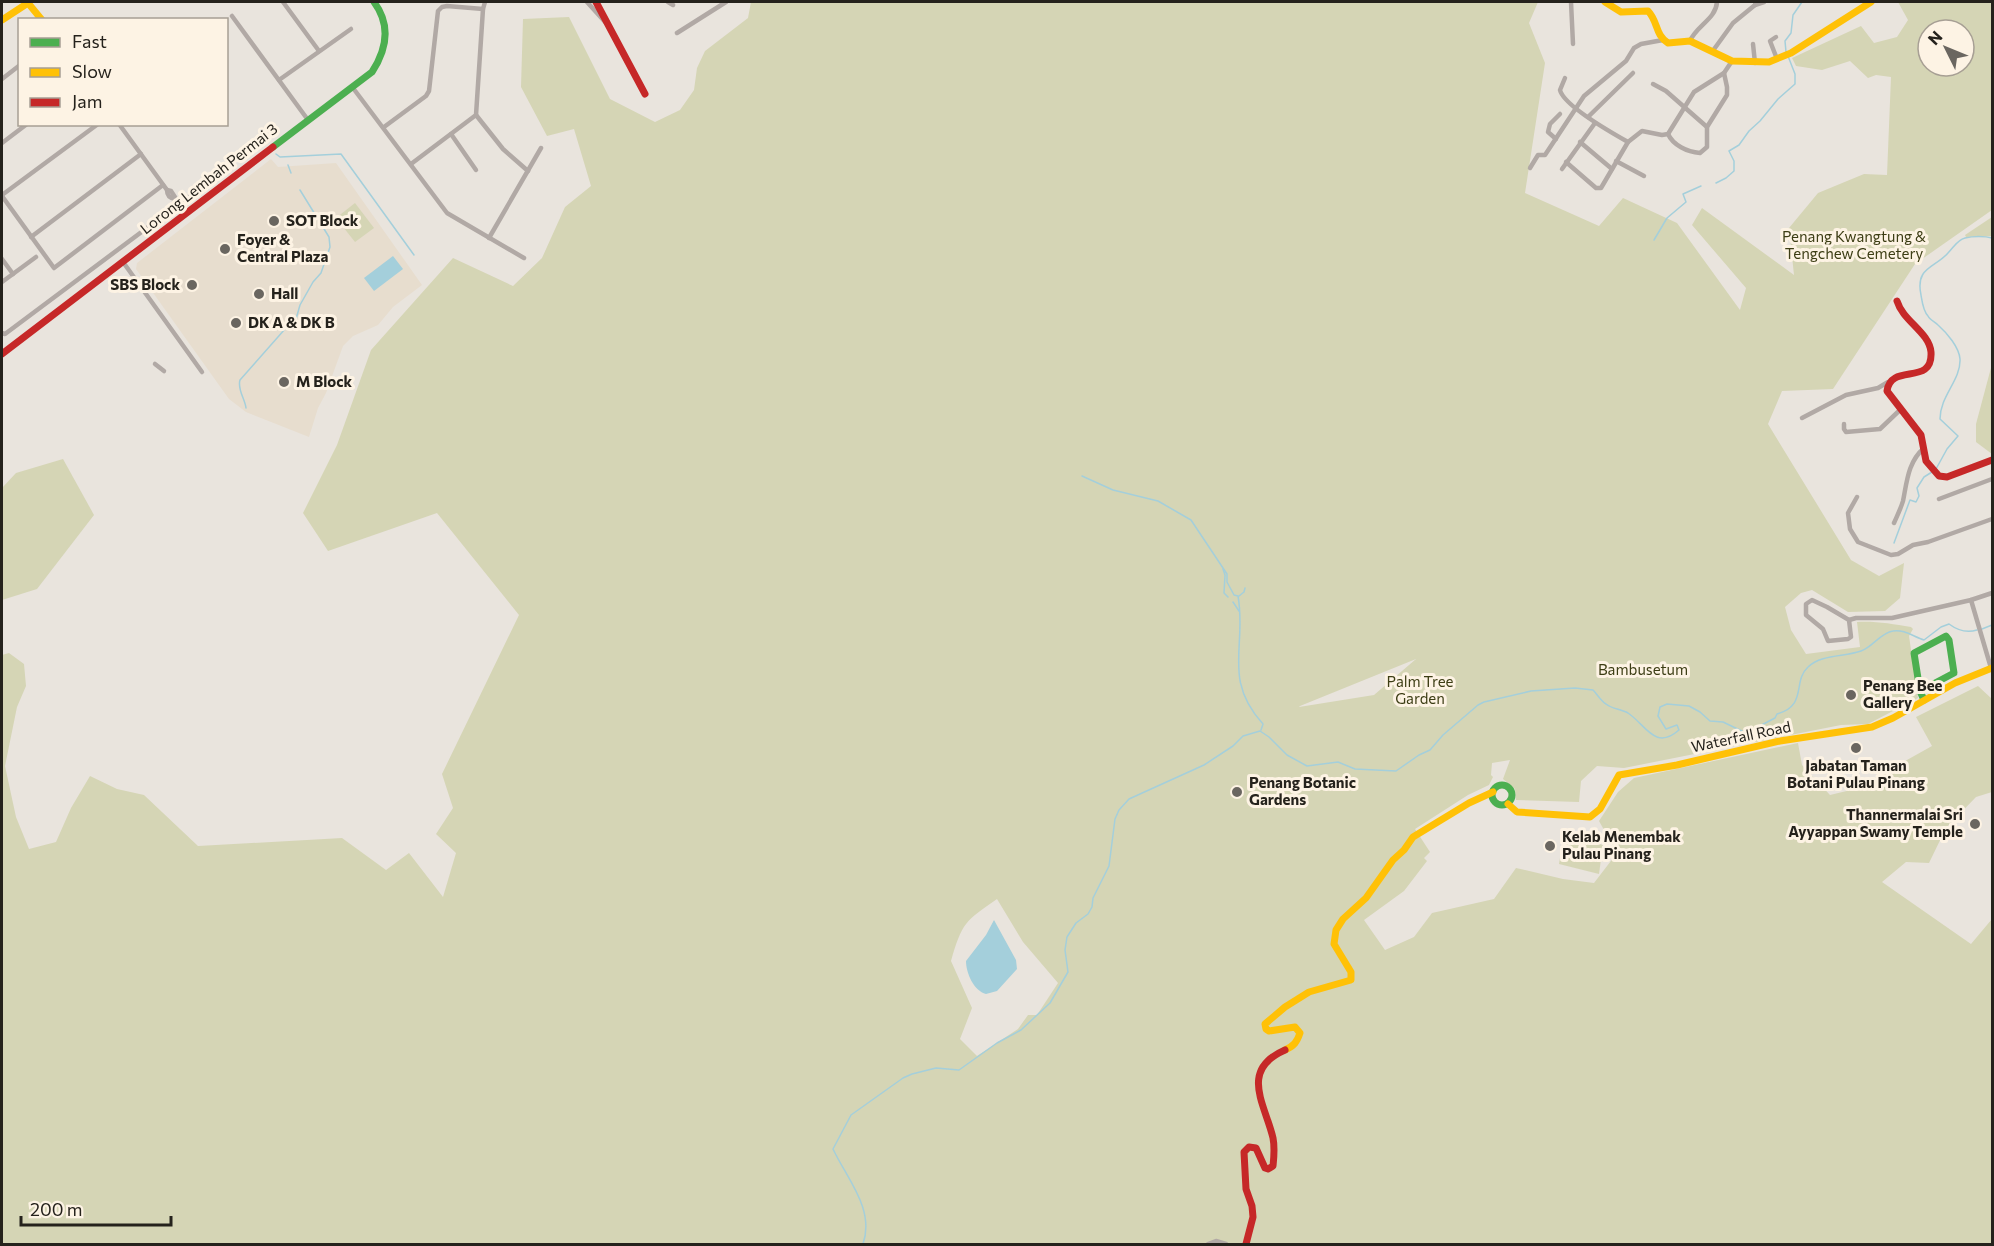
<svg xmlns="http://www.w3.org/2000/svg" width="1994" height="1246" viewBox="0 0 1994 1246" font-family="Commissioner,sans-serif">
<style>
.built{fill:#e7ddce}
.green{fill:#d5d5b5;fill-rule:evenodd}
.water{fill:#a4cfdb}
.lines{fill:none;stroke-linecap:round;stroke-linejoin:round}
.stream{stroke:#a4cfdb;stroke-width:1.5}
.street{stroke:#b1a9a5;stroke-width:4.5}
.fast{stroke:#4caf50;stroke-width:7}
.slow{stroke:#ffc107;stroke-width:7}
.jam{stroke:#c62828;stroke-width:7}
.poi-dot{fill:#6a6660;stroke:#fdf3e4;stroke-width:2}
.labels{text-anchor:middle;stroke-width:6;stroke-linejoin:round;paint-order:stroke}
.street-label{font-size:15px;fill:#25221c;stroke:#fdf3e4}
.poi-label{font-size:15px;font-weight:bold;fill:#25221c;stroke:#fdf3e4;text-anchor:start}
.park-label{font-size:15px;fill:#3c3d14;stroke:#fdf3e4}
</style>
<rect width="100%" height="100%" fill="#e9e4dd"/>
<path class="built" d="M271,159L278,167L336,163L422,285L393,307L378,325L353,336L343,346L326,393L318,408L309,437L246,412L229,399L136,269L137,263Z"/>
<g class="green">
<path d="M751,2H1538L1529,23L1545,63L1525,193L1599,226L1623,198L1677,223L1740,310L1746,288L1692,225L1702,208L1794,275L1789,228L1818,193L1864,174L1887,175L1891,77L1876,75L1868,78L1850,61L1822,70L1796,66L1792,58L1861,26L1874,43L1897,37L1908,20L1898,2H1992V210L1915,264L1833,389L1782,391L1768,424L1851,560L1879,576L1904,563L1900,598L1885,611L1848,612L1812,590L1801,593L1785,607L1791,630L1806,654L1860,647L1857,622C1876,621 1892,624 1911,627L1913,629L1909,636L1918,698L1868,724L1841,725L1624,768L1597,766L1581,781L1579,802L1516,800L1515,789L1503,779L1510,760L1492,763L1491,775L1493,777L1489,785L1468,795L1415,829L1430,852L1424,858L1427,861L1404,891L1364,920L1385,950L1414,937L1432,913L1494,899L1516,868L1563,879L1594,883L1617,853L1599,821L1618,792L1634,778L1798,743L1802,765L1830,795L1855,789L1932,746L1916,717L1978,686L1992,699V792L1976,797L1946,828L1929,863L1906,862L1882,882L1971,944L1992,919V1244H2V655L9,653L24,664L26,686L17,707L5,766L16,817L29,849L56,842L71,808L90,776L117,789L144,795L198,846L342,838L386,870L409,853L443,897L456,853L436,834L453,808L442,774L519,615L437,513L328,551L303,513L337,445L371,350L453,258L513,286L542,258L565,207L591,186L574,129L547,136L521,87L523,19L569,17L610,99L655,122L680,110L694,90L697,68L705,51L748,18ZM1928,30H1964V66H1928ZM1416,659L1374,695L1299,707L1300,706ZM997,899L1023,942L1058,983L1037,1015H1028L1018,1029L977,1056L960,1039L972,1008L951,961C962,923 965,921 997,899Z"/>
<path d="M355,203L374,228L355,242L336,218Z"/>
<path d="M1992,217V236L1966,237L1965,235Z"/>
<path d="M1992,364V454L1976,442V424Z"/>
<path d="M63,459L94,515L37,589L2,600V488L16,473Z"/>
<path d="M1564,834L1603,845L1599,874L1559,864Z"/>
</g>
<g class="water">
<path d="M393,256L403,269L374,291L364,278Z"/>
<path d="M994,920L1016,960L1017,969L997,991L986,994C974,991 966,973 966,961L986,935Z"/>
</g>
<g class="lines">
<g class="stream">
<path d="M1786,52L1785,41L1791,33L1793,15L1802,2"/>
<path d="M276,154L280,157L341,154L414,255"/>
<path d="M288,165L291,173"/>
<path d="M1716,183L1726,178L1734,171V161L1729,151L1739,145L1749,131L1760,121L1778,99L1795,84V74L1788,56"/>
<path d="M1654,240L1667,218L1686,202L1683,194L1701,186"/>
<path d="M246,408C245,399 237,389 240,380L285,329L296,319L300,305L313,282L321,273L330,247L329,237L300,190"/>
<path d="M1936,469L1947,449L1958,436L1940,419C1940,396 1961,380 1960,359C1959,347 1947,333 1938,325C1935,322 1930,320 1928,316C1923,311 1922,301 1921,295C1915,267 1935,268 1948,253C1954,247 1957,240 1965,238C1973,236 1985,236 1992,238"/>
<path d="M1082,476L1113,490L1158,501L1191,520L1227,574V582L1234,595L1238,596C1247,646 1222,679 1263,724L1261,730"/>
<path d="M1894,543L1910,500L1916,502L1919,496L1917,488L1924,477L1932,472"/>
<path d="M1223,569L1225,575L1224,593L1228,597"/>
<path d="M1239,596L1244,592L1245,588"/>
<path d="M1233,602L1239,611"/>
<path d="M1982,629L1992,625"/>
<path d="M863,1244C875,1209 847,1179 833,1149L851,1115L903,1078L912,1074L936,1068L959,1070L997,1043L1021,1030L1050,1003L1068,972L1065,950L1067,937L1076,923L1088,914L1092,907L1093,898L1109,866L1115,819L1119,810L1129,799L1204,765L1233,746L1243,736L1260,731L1269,737L1287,755L1307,766L1338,762L1355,769L1396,771L1419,755L1430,750L1443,735L1478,705L1484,702L1531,691L1575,688L1593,690C1597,694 1601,701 1606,704C1612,709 1621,709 1628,713C1646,725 1655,751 1679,730L1677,725L1666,729L1658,716L1660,707L1667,704L1689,706L1700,712L1710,721L1723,722L1746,733L1775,718L1777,714C1808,705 1792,682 1808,667C1821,654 1845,657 1861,651C1873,647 1880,633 1893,631C1904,629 1914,637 1924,640L1941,627L1949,624C1957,630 1967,633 1977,630"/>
</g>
<g class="street">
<path d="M283,2L319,51"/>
<path d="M587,2L606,23"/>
<path d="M668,2L673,5"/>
<path d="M1571,2L1573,44"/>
<path d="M1755,5L1764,2"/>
<path d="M232,16L308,120"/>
<path d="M677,33L726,2"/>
<path d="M1776,37L1770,41L1777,59"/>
<path d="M1690,41C1696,26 1716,19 1717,2"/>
<path d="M1753,44L1755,63"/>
<path d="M1712,52L1733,23L1755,5L1756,2"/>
<path d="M1565,78L1560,90C1564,106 1612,133 1628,142"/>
<path d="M2,79L20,65"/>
<path d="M279,80L351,29"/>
<path d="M1653,84L1666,91L1707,127"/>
<path d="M353,88L447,213L524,258"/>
<path d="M476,115L503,149L528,171"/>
<path d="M1588,117L1633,73"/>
<path d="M119,124L167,190C167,195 169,198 175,199"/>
<path d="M384,127L426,96L429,91L438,11L442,7L447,6L483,9"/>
<path d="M451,134L476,170"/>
<path d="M1668,134C1673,145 1687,152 1700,153L1707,147V127L1727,95V87L1724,73"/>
<path d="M1556,139L1548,132L1550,124L1560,114"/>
<path d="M1580,142L1612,169"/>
<path d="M2,143L27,124"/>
<path d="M1616,161L1644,176"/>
<path d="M1566,162L1596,188H1601L1628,142L1642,131L1662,135L1668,134L1694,92L1724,73L1732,61"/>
<path d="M411,164L476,115L483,9L485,2"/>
<path d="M1530,168L1538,155H1545L1584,96L1626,61L1634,48L1641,44L1663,40"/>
<path d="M1562,169L1595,123"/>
<path d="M167,190L171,191L186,214"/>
<path d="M2,195L98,124"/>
<path d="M2,196L54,268L163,185"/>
<path d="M31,237L141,154"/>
<path d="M489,238L541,148"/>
<path d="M2,259L13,274"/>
<path d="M123,262L202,372"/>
<path d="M2,282L36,257"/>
<path d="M2,333L5,334L191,195"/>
<path d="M155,364L164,371"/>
<path d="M1802,418L1846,395L1878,388L1888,382"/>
<path d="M1844,424V429L1846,432L1880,429L1901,409"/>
<path d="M1857,497L1848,513L1850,529L1858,542L1891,555L1898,554L1913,545L1928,542L1992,519"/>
<path d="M1939,499L1992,479"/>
<path d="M1894,523C1897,516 1901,508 1903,501C1907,481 1908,462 1924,448"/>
<path d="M1812,600L1827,607L1849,620L1851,637L1848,639L1828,641L1823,629L1806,615V604Z"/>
<path d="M1971,600L1991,668"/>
<path d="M1849,620L1856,618H1892L1971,600L1992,593"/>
<path d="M1208,1244L1216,1241L1226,1244"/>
</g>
<g class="fast">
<path d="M273,147L372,72C387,49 391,25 374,2"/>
<path d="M1920,691L1914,653L1946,636L1949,640L1954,673L1920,691L1924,700"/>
<circle cx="1502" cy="795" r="10"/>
</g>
<g class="slow">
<path d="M1605,2L1621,12L1648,11C1658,21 1655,35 1668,43L1690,41L1732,61L1769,62L1791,53L1871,2"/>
<path d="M2,20L28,3L42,20"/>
<path d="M1508,804L1517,812L1590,817L1600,809L1619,775L1677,765L1780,741L1872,727L1893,718L1955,683L1992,668"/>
<path d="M1285,1050C1294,1046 1297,1042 1300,1033L1295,1027L1269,1031L1266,1029L1265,1024L1285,1007L1309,992L1351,980V972L1334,944L1336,930L1343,919L1366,898L1393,860L1404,850L1413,837L1469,803L1493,792"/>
</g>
<g class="jam">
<path d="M596,2L645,94"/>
<path d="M1897,301C1903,321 1929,332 1931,352C1933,387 1891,362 1887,391L1921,435L1926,461L1939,476L1947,477L1992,460"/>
<path d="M2,354L273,147"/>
<path d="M1246,1244L1253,1217L1252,1206L1246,1189L1244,1152L1249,1147L1256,1148L1265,1168L1268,1169L1273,1166C1274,1156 1275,1148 1273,1138C1265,1104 1239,1070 1285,1050"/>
</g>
</g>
<g class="poi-dot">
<circle cx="274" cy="221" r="6"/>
<circle cx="225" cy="249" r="6"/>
<circle cx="192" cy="285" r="6"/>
<circle cx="259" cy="294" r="6"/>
<circle cx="236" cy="323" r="6"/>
<circle cx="284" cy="382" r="6"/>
<circle cx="1851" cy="695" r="6"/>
<circle cx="1856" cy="748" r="6"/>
<circle cx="1237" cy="792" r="6"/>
<circle cx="1975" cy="824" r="6"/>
<circle cx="1550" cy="846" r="6"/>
</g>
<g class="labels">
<g class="street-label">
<text transform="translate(209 179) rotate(-38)" y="5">Lorong Lembah Permai 3</text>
<text transform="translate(1741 737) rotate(-12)" y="5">Waterfall Road</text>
</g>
<g class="poi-label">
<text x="286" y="226">SOT Block</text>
<text x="237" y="245">Foyer &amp;<tspan x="237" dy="17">Central Plaza</tspan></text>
<text x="180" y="290" text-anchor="end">SBS Block</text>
<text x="271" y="299">Hall</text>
<text x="248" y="328">DK A &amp; DK B</text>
<text x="296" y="387">M Block</text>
<text x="1863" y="691">Penang Bee<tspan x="1863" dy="17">Gallery</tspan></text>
<text x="1856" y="771" text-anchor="middle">Jabatan Taman<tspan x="1856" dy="17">Botani Pulau Pinang</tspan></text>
<text x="1249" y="788">Penang Botanic<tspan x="1249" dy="17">Gardens</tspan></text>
<text x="1963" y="820" text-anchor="end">Thannermalai Sri<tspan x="1963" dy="17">Ayyappan Swamy Temple</tspan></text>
<text x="1562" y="842">Kelab Menembak<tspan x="1562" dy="17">Pulau Pinang</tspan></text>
</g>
<g class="park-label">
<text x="1854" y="242">Penang Kwangtung &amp;<tspan x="1854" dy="17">Tengchew Cemetery</tspan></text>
<text x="1643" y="675">Bambusetum</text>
<text x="1420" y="687">Palm Tree<tspan x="1420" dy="17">Garden</tspan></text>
</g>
</g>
<rect width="1994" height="1246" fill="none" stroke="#25221c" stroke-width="6"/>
<rect x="18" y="18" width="210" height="108" fill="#fdf3e4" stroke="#a79f94" stroke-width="1.5"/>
<rect x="30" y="38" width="30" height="9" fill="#4caf50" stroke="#a79f94" stroke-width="1.5"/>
<text x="72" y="48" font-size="18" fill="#25221c">Fast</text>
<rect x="30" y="68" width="30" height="9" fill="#ffc107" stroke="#a79f94" stroke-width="1.5"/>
<text x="72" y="78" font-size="18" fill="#25221c">Slow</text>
<rect x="30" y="98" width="30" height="9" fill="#c62828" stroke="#a79f94" stroke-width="1.5"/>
<text x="72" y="108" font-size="18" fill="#25221c">Jam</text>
<g transform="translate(1946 48) rotate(313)"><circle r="28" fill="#fdf3e4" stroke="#a79f94" stroke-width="1.5"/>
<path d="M0-4.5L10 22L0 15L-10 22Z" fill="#6a6660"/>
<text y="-9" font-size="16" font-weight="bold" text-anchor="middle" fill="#25221c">N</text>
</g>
<path d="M21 1216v9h150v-9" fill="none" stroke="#25221c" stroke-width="3"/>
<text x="30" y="1216" font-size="18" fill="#25221c" stroke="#fdf3e4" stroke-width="4.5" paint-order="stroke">200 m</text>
</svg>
